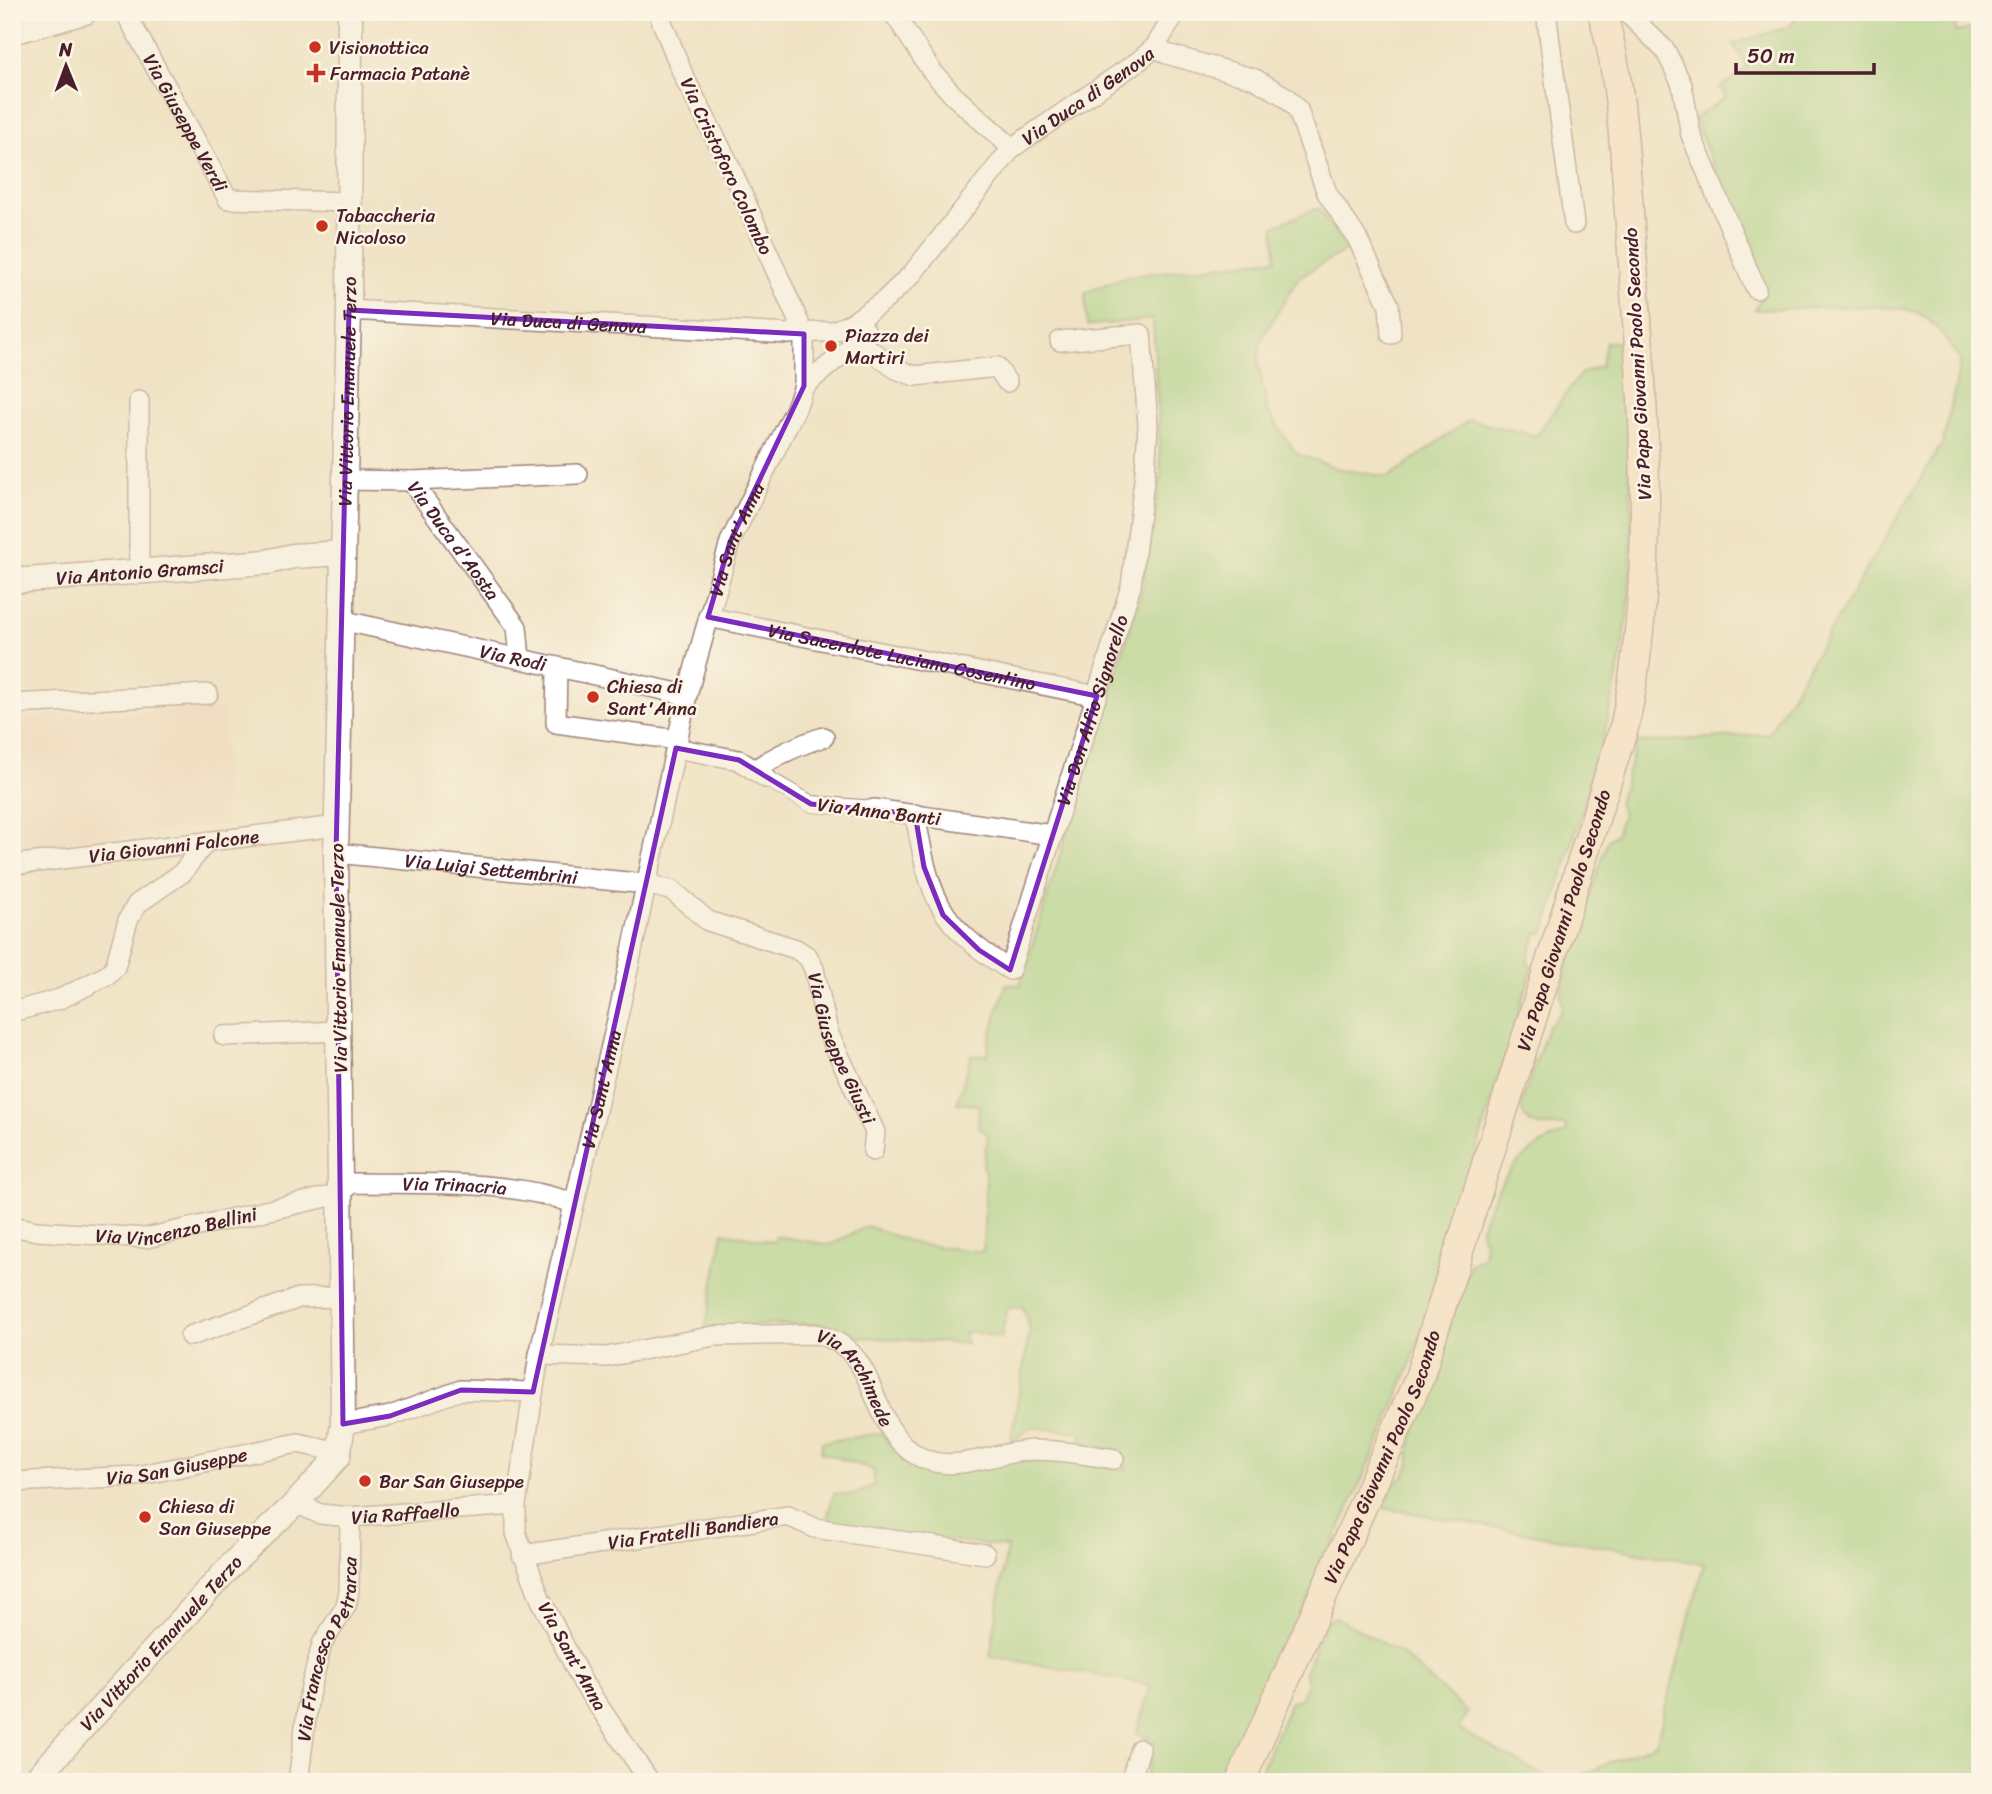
<svg xmlns="http://www.w3.org/2000/svg" width="1992" height="1794" viewBox="0 0 1992 1794" font-family="Sriracha,sans-serif">
<style>
.built{fill:#f0d6bc}
.green{fill:#9dd283;stroke:#747857;stroke-width:2}
.lines{fill:none;stroke-linecap:round;stroke-linejoin:round}
.pedestrian-casing{stroke:#9d8178;stroke-width:18}
.minor-casing{stroke:#9d8178;stroke-width:22}
.tertiary-casing{stroke:#9d8178;stroke-width:27}
.secondary-casing{stroke:#9d8178;stroke-width:31}
.pedestrian{stroke:#fff;stroke-width:16}
.minor{stroke:#fff;stroke-width:19}
.tertiary{stroke:#fff;stroke-width:24}
.secondary{stroke:#fce5cf;stroke-width:28}
.marked{fill:none;stroke:#7b2cbf;stroke-width:5;stroke-linejoin:round}
.poi-dot{fill:#c8321e;stroke:#fcf5e5;stroke-width:2.5}
.labels{text-anchor:middle;stroke-width:5;stroke-linejoin:round;paint-order:stroke}
.poi-label{font-size:19px;fill:#4a1f2b;stroke:#fcf5e5;text-anchor:start}
.street-label{font-size:19px;fill:#4a1f2b;stroke:#fcf5e5}
</style>
<rect width="100%" height="100%" fill="#fcf5e5"/>
<filter id="ink" filterUnits="userSpaceOnUse"><feTurbulence type="fractalNoise" baseFrequency=".0143" numOctaves="2"/><feDisplacementMap in="SourceGraphic" scale="14" xChannelSelector="R" yChannelSelector="G"/><feConvolveMatrix kernelMatrix="1 2 1 2 8 2 1 2 1" color-interpolation-filters="sRGB"/></filter>
<filter id="wash" filterUnits="userSpaceOnUse"><feTurbulence type="fractalNoise" baseFrequency=".00686" numOctaves="4" result="noise"/><feDisplacementMap in="SourceGraphic" scale="28" xChannelSelector="R" yChannelSelector="G"/><feGaussianBlur stdDeviation="1.57" result="paint"/><feColorMatrix in="noise" values="0 0 0 0 0 0 0 0 0 0 0 0 0 0 0 0 0 1.4 0 .05"/><feComposite in="paint" operator="in"/></filter>
<g filter="url(#wash)">
<rect width="100%" height="100%" fill="#f0e3c5"/>
<path class="built" d="M201,708L225,710V824L12,850V718Z"/>
<g class="green">
<path d="M1797,12H1953L1956,32L1980,27V1782H1566L1656,1743L1704,1564L1383,1508L1394,1483L1404,1477L1410,1464L1409,1450L1424,1399L1435,1394L1440,1377L1437,1365L1470,1263L1483,1257L1485,1241L1480,1231C1495,1185 1518,1149 1566,1133V1125C1545,1127 1525,1131 1521,1105L1548,1026C1561,1016 1565,1007 1560,991L1608,840L1616,834L1623,814L1618,804L1637,743L1768,734L1943,442L1961,361C1949,345 1937,322 1918,313C1895,301 1787,309 1755,310L1765,289L1694,119L1726,97L1720,88L1748,67L1733,44L1791,26Z"/>
<path d="M1318,208L1348,249L1299,277L1261,340L1258,363L1268,412L1296,453L1335,468L1389,477L1469,420L1536,436L1580,374L1601,366L1606,342H1623C1626,430 1638,523 1628,611C1615,722 1576,828 1544,934L1537,932L1527,962L1533,966L1413,1358L1382,1436L1225,1782H1145L1154,1740L1136,1734L1151,1685L990,1656L1007,1547L825,1526L834,1493L854,1495L873,1486L874,1470L821,1452L822,1442L881,1433C937,1501 971,1460 1040,1458C1068,1457 1099,1466 1126,1470L1118,1450L1083,1446L1080,1432L1030,1427L1010,1445L1030,1329L1023,1307L1007,1308L1001,1338L970,1331L964,1334L967,1344L846,1336L820,1324L767,1325L705,1331L723,1232L775,1242L776,1236L830,1245L867,1226L916,1244L983,1252L986,1177L983,1165L988,1135L978,1127L979,1105L957,1103L971,1056L988,1055L989,1041L1006,984L1020,985L1142,589L1161,473L1153,319L1087,326L1085,293L1126,276L1276,259L1274,226Z"/>
<path d="M1336,1617L1400,1653L1468,1713L1458,1729L1555,1782H1256L1290,1703L1301,1698L1307,1683L1304,1672L1326,1621Z"/>
</g>
</g>
<g filter="url(#ink)">
<g class="lines">
<g class="pedestrian-casing">
<path id="pedestrian" d="M766,778L811,804L874,809"/>
</g>
<g class="minor-casing">
<g id="minor">
<path id="s1" d="M125,12L228,199L349,202"/>
<path d="M893,12L931,70L953,95L1012,148"/>
<path d="M1546,12L1574,224"/>
<path d="M1626,12L1665,50L1673,66L1682,85L1691,135L1756,289"/>
<path d="M1155,47L1167,54L1255,79L1286,97L1298,110L1327,193L1357,238L1389,305L1391,334"/>
<path id="s2" d="M349,310L789,334L834,331L852,323L885,300L912,274L1012,148L1140,60L1155,47L1176,12"/>
<path d="M858,341L896,369L915,376L997,367L1007,382"/>
<path d="M804,386L858,341L865,330"/>
<path d="M139,401V572"/>
<path id="s3" d="M344,480L411,481L517,627L520,659"/>
<path d="M411,481L578,474"/>
<path id="s4" d="M708,617L1097,696"/>
<path id="s5" d="M340,620L687,695"/>
<path d="M557,667L556,723L678,740"/>
<path d="M12,704L208,694"/>
<path d="M676,748L739,760L766,778"/>
<path d="M755,770C772,757 803,743 824,737"/>
<path d="M874,809L1052,835"/>
<path id="s6" d="M915,814C930,897 936,923 1010,970L1131,586L1145,473L1148,425L1141,334L1060,341"/>
<path id="s7" d="M336,853L647,884L673,891L708,921L796,949L808,957L814,969L828,1032L875,1132L873,1151"/>
<path id="s8" d="M12,865L337,826"/>
<path d="M12,1012L60,999L108,975L115,967L128,920L137,904L182,873L205,843"/>
<path d="M224,1036L338,1031"/>
<path id="s9" d="M12,1226L37,1231L146,1238L340,1194L351,1183C422,1184 506,1179 573,1203"/>
<path d="M190,1336L299,1298L341,1297"/>
<path id="s10" d="M539,1355L606,1357L714,1336L815,1334C884,1348 864,1426 918,1456C953,1476 996,1451 1034,1450C1061,1450 1088,1455 1114,1459"/>
<path d="M343,1424L390,1416L461,1390L533,1392"/>
<path id="s11" d="M12,1482L136,1476L298,1443L325,1449L338,1457"/>
<path id="s12" d="M296,1503L320,1514L350,1517L516,1505"/>
<path id="s13" d="M522,1555L788,1516L815,1528L985,1554"/>
<path id="s14" d="M298,1782L309,1695L322,1644L346,1606L349,1591L350,1517"/>
<path id="s15" d="M650,1782L583,1683L540,1598L516,1533V1505L539,1355L618,1016L687,695L730,542L796,408L804,386V334L727,160L684,77L658,12"/>
<path d="M1130,1782L1140,1749"/>
</g>
</g>
<g class="tertiary-casing">
<g id="tertiary">
<path d="M12,32L85,12"/>
<path id="s16" d="M12,581L267,562L293,556L342,553"/>
<path id="s17" d="M33,1782L238,1558L296,1503L338,1457L343,1424L336,853L349,310L350,12"/>
</g>
</g>
<g class="secondary-casing">
<g id="secondary">
<path id="s18" d="M1240,1782L1418,1381L1625,724C1658,565 1643,400 1631,238C1625,168 1623,80 1602,12"/>
</g>
</g>
<use href="#pedestrian" class="pedestrian"/>
<use href="#minor" class="minor"/>
<use href="#tertiary" class="tertiary"/>
<use href="#secondary" class="secondary"/>
</g>
</g>
<path d="M0 0H1992V1794H0ZM349,310L804,334V386L730,542L708,617L1097,696L1010,970L979,950L943,915L924,867L915,814L811,804L739,760L676,748L533,1392L461,1390L390,1416L343,1424L336,853Z" fill="#f0e3c5" fill-opacity=".55" fill-rule="evenodd"/>
<path class="marked" d="M349,310L804,334V386L730,542L708,617L1097,696L1010,970L979,950L943,915L924,867L915,814L811,804L739,760L676,748L533,1392L461,1390L390,1416L343,1424L336,853Z"/>
<g class="poi-dot">
<circle cx="315" cy="47" r="7"/>
<path d="M312.5 62.5h7v7h7v7h-7v7h-7v-7h-7v-7h7z"/>
<circle cx="322" cy="226" r="7"/>
<circle cx="831" cy="346" r="7"/>
<circle cx="593" cy="697" r="7"/>
<circle cx="365" cy="1481" r="7"/>
<circle cx="145" cy="1517" r="7"/>
</g>
<g class="labels">
<g class="poi-label">
<text x="329" y="54">Visionottica</text>
<text x="330" y="80">Farmacia Patanè</text>
<text x="336" y="222">Tabaccheria<tspan x="336" dy="22">Nicoloso</tspan></text>
<text x="845" y="342">Piazza dei<tspan x="845" dy="22">Martiri</tspan></text>
<text x="607" y="693">Chiesa di<tspan x="607" dy="22">Sant'Anna</tspan></text>
<text x="379" y="1488">Bar San Giuseppe</text>
<text x="159" y="1513">Chiesa di<tspan x="159" dy="22">San Giuseppe</tspan></text>
</g>
<g class="street-label">
<text dy="7" stroke="none"><textPath href="#s2" startOffset="836">Via Duca di Genova</textPath></text>
<text dy="7" stroke="none"><textPath href="#s1" startOffset="126">Via Giuseppe Verdi</textPath></text>
<text transform="translate(727 166) rotate(65)" y="7">Via Cristoforo Colombo</text>
<text dy="7" stroke="none"><textPath href="#s2" startOffset="220">Via Duca di Genova</textPath></text>
<text transform="translate(1637 364) rotate(-93)" y="7">Via Papa Giovanni Paolo Secondo</text>
<text dy="7" stroke="none"><textPath href="#s17" startOffset="1512">Via Vittorio Emanuele Terzo</textPath></text>
<text dy="7" stroke="none"><textPath href="#s15" startOffset="1304">Via Sant'Anna</textPath></text>
<text dy="7" stroke="none"><textPath href="#s3" startOffset="140">Via Duca d'Aosta</textPath></text>
<text dy="7" stroke="none"><textPath href="#s16" startOffset="128">Via Antonio Gramsci</textPath></text>
<text dy="7" stroke="none"><textPath href="#s4" startOffset="198">Via Sacerdote Luciano Cosentino</textPath></text>
<text dy="7" stroke="none"><textPath href="#s5" startOffset="177">Via Rodi</textPath></text>
<text dy="7" stroke="none"><textPath href="#s6" startOffset="464">Via Don Alfio Signorello</textPath></text>
<text transform="translate(879 811) rotate(7)" y="7">Via Anna Banti</text>
<text dy="7" stroke="none"><textPath href="#s8" startOffset="163">Via Giovanni Falcone</textPath></text>
<text dy="7" stroke="none"><textPath href="#s7" startOffset="156">Via Luigi Settembrini</textPath></text>
<text dy="7" stroke="none"><textPath href="#s18" startOffset="922">Via Papa Giovanni Paolo Secondo</textPath></text>
<text transform="translate(338 958) rotate(-91)" y="7">Via Vittorio Emanuele Terzo</text>
<text dy="7" stroke="none"><textPath href="#s7" startOffset="590">Via Giuseppe Giusti</textPath></text>
<text dy="7" stroke="none"><textPath href="#s15" startOffset="737">Via Sant'Anna</textPath></text>
<text dy="7" stroke="none"><textPath href="#s9" startOffset="453">Via Trinacria</textPath></text>
<text dy="7" stroke="none"><textPath href="#s9" startOffset="166">Via Vincenzo Bellini</textPath></text>
<text dy="7" stroke="none"><textPath href="#s10" startOffset="341">Via Archimede</textPath></text>
<text dy="7" stroke="none"><textPath href="#s18" startOffset="355">Via Papa Giovanni Paolo Secondo</textPath></text>
<text dy="7" stroke="none"><textPath href="#s11" startOffset="166">Via San Giuseppe</textPath></text>
<text dy="7" stroke="none"><textPath href="#s12" startOffset="112">Via Raffaello</textPath></text>
<text dy="7" stroke="none"><textPath href="#s13" startOffset="173">Via Fratelli Bandiera</textPath></text>
<text dy="7" stroke="none"><textPath href="#s17" startOffset="189">Via Vittorio Emanuele Terzo</textPath></text>
<text dy="7" stroke="none"><textPath href="#s14" startOffset="138">Via Francesco Petrarca</textPath></text>
<text transform="translate(573 1656) rotate(61)" y="7">Via Sant'Anna</text>
</g>
</g>
<rect width="1992" height="1794" fill="none" stroke="#fcf5e5" stroke-width="42"/>
<g transform="translate(66 66) rotate(359)" stroke="#fcf5e5" stroke-width="5" paint-order="stroke">
<path d="M0-5L12 26L0 18L-12 26Z" fill="#4a1f2b"/>
<text y="-10" font-size="19" font-weight="bold" text-anchor="middle" fill="#4a1f2b">N</text>
</g>
<path d="M1736 63v10h138v-10" fill="none" stroke="#4a1f2b" stroke-width="3.5"/>
<text x="1747" y="63" font-size="21" fill="#4a1f2b" stroke="#fcf5e5" stroke-width="5" paint-order="stroke">50 m</text>
</svg>
